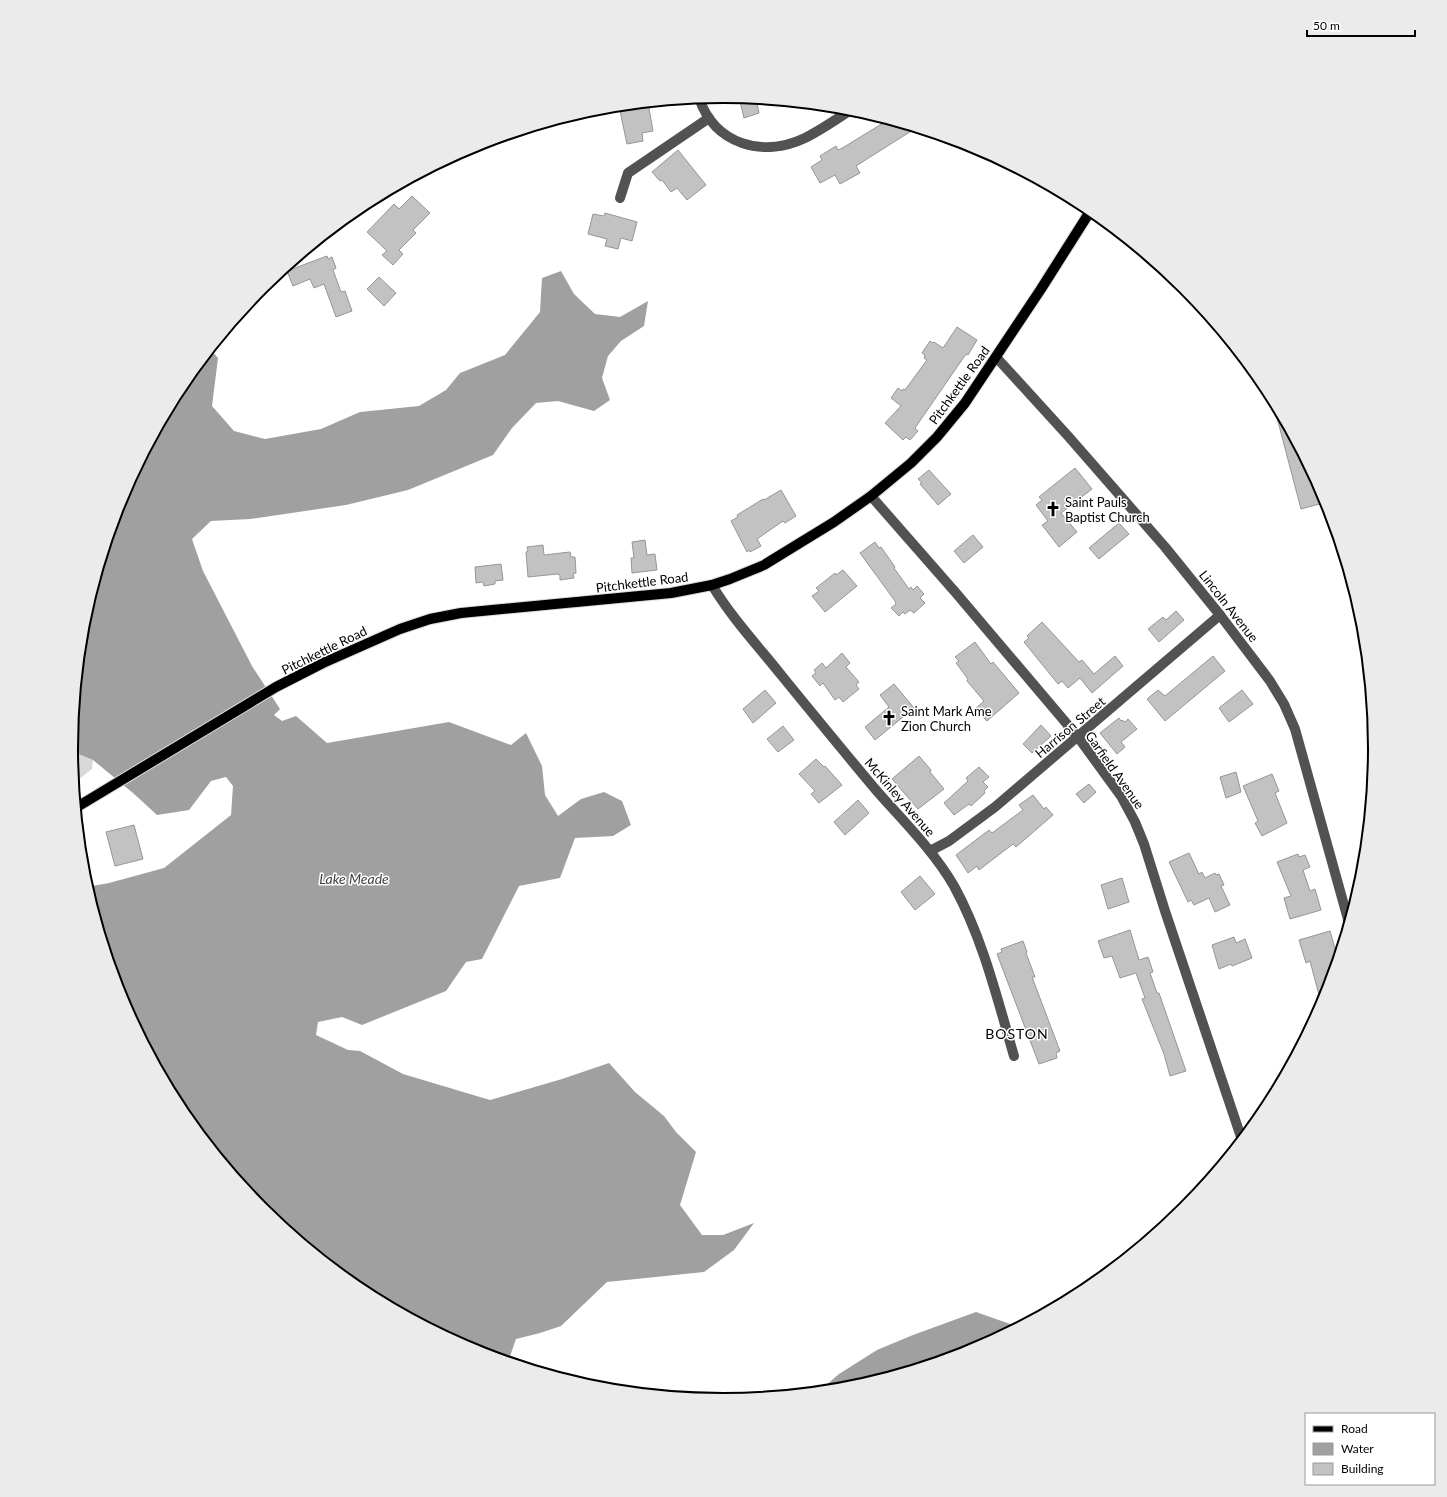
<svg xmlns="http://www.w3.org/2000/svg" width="1447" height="1497" viewBox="0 0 1447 1497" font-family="Lato,sans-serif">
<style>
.green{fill:#d9d9d9}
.water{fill:#a0a0a0}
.building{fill:#c2c2c2;stroke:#969696}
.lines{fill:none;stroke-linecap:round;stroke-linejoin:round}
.major-casing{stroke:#dbdbdb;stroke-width:12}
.minor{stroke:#525252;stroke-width:10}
.major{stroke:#000;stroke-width:10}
.labels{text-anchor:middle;stroke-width:3;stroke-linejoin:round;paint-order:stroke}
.street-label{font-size:13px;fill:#000;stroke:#fff}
.poi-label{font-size:13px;fill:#000;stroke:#fff;text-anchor:start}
.water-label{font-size:14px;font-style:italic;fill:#414141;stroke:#fff}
.neighbourhood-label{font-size:14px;letter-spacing:1px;fill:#000;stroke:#fff}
.rim{fill:none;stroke:#000;stroke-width:2}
</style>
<rect width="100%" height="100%" fill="#fff"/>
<path class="green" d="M71,751L93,760L92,769L74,783Z"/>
<g class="water">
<path d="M561,271L574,294L595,314L620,317L648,301L644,326L621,341L608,356L602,378L610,400L594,411L558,401L536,403L512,428L493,455L408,490L346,505L250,519L211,521L192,539L203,571L252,666L280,709L274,715L282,721L296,716L327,743L449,722L511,745L526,733L542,766L545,795L558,816L581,799L604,792L622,801L631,825L613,836L575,838L560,878L519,886L482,959L466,962L446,991L362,1025L342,1017L318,1022L316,1035L348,1050L360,1051L403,1074L490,1100L562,1079L609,1063L635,1092L664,1116L676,1132L696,1152L680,1205L702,1235H723L754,1223L734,1250L704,1272L607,1282L561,1326L540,1333L516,1339L508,1362L474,1351L361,1291L262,1210L181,1111L121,998L87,887L109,883L164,868L231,815L233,786L226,777L211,781L189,810L157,815L133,793L93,760L71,751V748L84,621L121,499L181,386L211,350L218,358L212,406L234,431L265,439L321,429L360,412L419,406L446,390L460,373L505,355L540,312L542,278Z"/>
<path d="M976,1312L1019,1327L973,1351L851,1389L818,1392L839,1374L877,1350L913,1335Z"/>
</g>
<g class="building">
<path d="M739,97L756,99L759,113L744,118Z"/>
<path d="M648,103L653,131L642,133L643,141L627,144L619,106Z"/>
<path d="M888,120L916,128L856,166L860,173L840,184L835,175L820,183L811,167L822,160L820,156L836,146L838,150L844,147Z"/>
<path d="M678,150L706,185L687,200L677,188L671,192L662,180L660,181L652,172Z"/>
<path d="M412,196L430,213L413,230L416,233L399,250L403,254L393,265L382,255L387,251L367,232L394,204L399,209Z"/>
<path d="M605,213L637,222L632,241L621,238L618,249L605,246L607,239L588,234L593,214L604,216Z"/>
<path d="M327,256L328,259L332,257L336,268L333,270L341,292L345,291L352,311L336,317L324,284L314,288L310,279L293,286L287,271Z"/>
<path d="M379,277L396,293L384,306L367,289Z"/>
<path d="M957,327L977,340L968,355L966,354L915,428L918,431L910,440L906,437L903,440L885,423L901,406L891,398L898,388L902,391L903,389L905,390L927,360L924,358L925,355L922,353L930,341L933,343L934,342L943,348Z"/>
<path d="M1280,412L1326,499L1327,502L1301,509L1276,414Z"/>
<path d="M1075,468L1092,489L1061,513L1077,532L1059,547L1042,525L1048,521L1036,505L1042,500L1039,497Z"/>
<path d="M929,470L951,494L938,505L920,484L922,483L918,479Z"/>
<path d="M781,490L796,516L785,523L783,521L757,539L761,546L750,552L749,550L747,552L731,521L738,517L737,515L763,499L764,500Z"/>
<path d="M1119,523L1129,534L1099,559L1089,548Z"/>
<path d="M973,535L983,547L964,563L954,551Z"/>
<path d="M645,540L647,555L655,554L657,570L632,573L631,558H634L632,542Z"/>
<path d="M875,542L879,548L881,547L895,567L894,568L909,589L911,587L913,590L917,586L924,594L920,598L925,603L914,613L910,610L905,614L903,612L899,616L891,608L896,604L895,601L860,553Z"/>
<path d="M543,545L544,555L570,552L571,557H575L576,573L573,574L574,578L560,580V575L557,574L528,577L526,552L528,551L527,547Z"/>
<path d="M501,564L503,580L495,581V584L484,586L483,582L476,583L475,567Z"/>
<path d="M843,570L857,586L825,612L812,596L819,591L816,588L835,573L836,575Z"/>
<path d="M1176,611L1184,620L1159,642L1148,629L1163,617L1166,620Z"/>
<path d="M1042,622L1079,662L1082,660L1094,674L1115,656L1123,666L1092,693L1080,678L1068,688L1062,681L1058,684L1024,642L1029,638L1027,636Z"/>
<path d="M975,642L991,664L993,662L1019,693L987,721L975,709L984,701L967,681L968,679L956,663L959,661L955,657Z"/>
<path d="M842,653L850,663L846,667L859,682L856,685L859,689L843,702L839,697L835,700L823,683L820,686L812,676L816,673L814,670L822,663L826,668Z"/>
<path d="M1213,656L1225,671L1165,721L1147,699L1158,690L1165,696Z"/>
<path d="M894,684L914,708L875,740L865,727L889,707L880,695Z"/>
<path d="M765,690L776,703L753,723L743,709Z"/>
<path d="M1242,690L1253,704L1229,722L1219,708Z"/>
<path d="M1119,718L1121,721L1122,720L1125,722L1128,719L1137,729L1121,742L1125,747L1117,754L1100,733Z"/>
<path d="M1041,725L1051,736L1032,753L1023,744Z"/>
<path d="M783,726L794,740L778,752L767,739Z"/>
<path d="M919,756L931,770L930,772L944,789L918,809L892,779Z"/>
<path d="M816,759L824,767L825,766L842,785L819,803L811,794L815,791L799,774Z"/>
<path d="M979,767L989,777L983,782L988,787L984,791L985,793L971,806L969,804L954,815L944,803L968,781L966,778Z"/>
<path d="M1236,772L1241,792L1226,798L1220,777Z"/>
<path d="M1272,774L1279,791L1275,793L1287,823L1262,836L1255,823L1258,821L1243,786Z"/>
<path d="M1089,784L1096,792L1084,803L1076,794Z"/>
<path d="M1033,795L1044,809L1046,807L1053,815L1016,847L1013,844L979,870L977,866L968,873L956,855L989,830L992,833L1023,810L1019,805Z"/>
<path d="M858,800L869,813L845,835L834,822Z"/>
<path d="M134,825L143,859L115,866L106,832Z"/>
<path d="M1189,853L1199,874L1202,872L1205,878L1215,873L1216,875L1219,874L1224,885L1221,886L1230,905L1215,912L1209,898L1194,905L1191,900L1188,902L1169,862Z"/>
<path d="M1298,854L1299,857L1305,855L1310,867L1303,870L1310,891L1315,889L1321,910L1290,919L1284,898L1291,896L1277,862Z"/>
<path d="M920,876L935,894L915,910L901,892Z"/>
<path d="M1122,878L1129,902L1108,909L1101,885Z"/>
<path d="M1130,930L1139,960L1148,957L1153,972L1150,973L1157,993H1159L1186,1071L1170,1076L1164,1054L1142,999L1145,998L1136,973L1120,978L1112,956L1104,958L1098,941Z"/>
<path d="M1330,931L1338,959L1326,998L1322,1006L1310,961L1306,963L1299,940Z"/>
<path d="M1234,937L1236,943L1245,939L1252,958L1232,966L1231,964L1219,969L1212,945Z"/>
<path d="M1023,941L1027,952L1026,953L1035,977H1032L1060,1051L1056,1053L1057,1058L1039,1064L997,954L1002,952L1001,949Z"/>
</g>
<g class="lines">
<g class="major-casing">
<path id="major" d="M77,807L276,687L323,663L400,629L430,619L461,613L671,593L712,585L730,579L764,565L834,522L871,496L911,463L937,437L965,403L1041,289L1091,210"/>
</g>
<g class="minor">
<path d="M699,98C715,145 763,158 805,138C821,130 837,119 852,109"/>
<path d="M620,198L628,173L709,118"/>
<path d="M996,357L1068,436L1165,547L1220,615L1270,681L1284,704L1295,729L1349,923"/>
<path d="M871,496L956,593L1078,737L1121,796L1135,822L1144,844L1165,911L1242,1140"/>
<path d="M712,585C731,617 758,646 782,676C813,714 844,752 876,790C903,821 933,850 954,886C983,939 997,998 1014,1056"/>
<path d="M930,851L949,841L995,807L1220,615"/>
</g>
<use href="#major" class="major"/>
</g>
<defs>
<g id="church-bare" transform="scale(1.2)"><path d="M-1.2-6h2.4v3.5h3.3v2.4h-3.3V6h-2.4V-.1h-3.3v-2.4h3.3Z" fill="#000" stroke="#fff" stroke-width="2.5" paint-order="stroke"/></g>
</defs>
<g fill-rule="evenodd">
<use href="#church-bare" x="1053" y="509"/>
<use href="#church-bare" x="889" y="718"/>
</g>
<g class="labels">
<g class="street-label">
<text transform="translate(959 385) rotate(-54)" y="5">Pitchkettle Road</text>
<text transform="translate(642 582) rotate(-7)" y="5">Pitchkettle Road</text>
<text transform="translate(1229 606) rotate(52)" y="5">Lincoln Avenue</text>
<text transform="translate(324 650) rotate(-26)" y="5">Pitchkettle Road</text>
<text transform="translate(1070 727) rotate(-40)" y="5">Harrison Street</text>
<text transform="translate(1115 770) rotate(55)" y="5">Garfield Avenue</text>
<text transform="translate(900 797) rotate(49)" y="5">McKinley Avenue</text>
</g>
<g class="poi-label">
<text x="1065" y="507">Saint Pauls<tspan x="1065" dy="15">Baptist Church</tspan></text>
<text x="901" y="716">Saint Mark Ame<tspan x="901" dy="15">Zion Church</tspan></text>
</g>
<g class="water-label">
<text x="354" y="884">Lake Meade</text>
</g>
<g class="neighbourhood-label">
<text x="1017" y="1039">BOSTON</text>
</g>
</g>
<path d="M0 0H1447V1497H0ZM78 748a645 645 0 1 1 1290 0a645 645 0 1 1-1290 0Z" fill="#ebebeb" fill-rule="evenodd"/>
<path class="rim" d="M78 748a645 645 0 1 1 1290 0a645 645 0 1 1-1290 0Z"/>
<rect x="1305" y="1413" width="130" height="72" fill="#ffffff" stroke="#999999"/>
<rect x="1313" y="1426" width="20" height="6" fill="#000000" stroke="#999999"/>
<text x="1341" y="1433" font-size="12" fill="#000000">Road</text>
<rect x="1313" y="1443" width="20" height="12" fill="#a0a0a0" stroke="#999999"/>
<text x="1341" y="1453" font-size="12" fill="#000000">Water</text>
<rect x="1313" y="1463" width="20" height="12" fill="#c2c2c2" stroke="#999999"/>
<text x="1341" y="1473" font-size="12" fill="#000000">Building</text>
<path d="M1307 30v6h108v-6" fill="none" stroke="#000000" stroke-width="2"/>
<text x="1313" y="30" font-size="12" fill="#000000" stroke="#ffffff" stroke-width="3" paint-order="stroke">50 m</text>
</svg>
